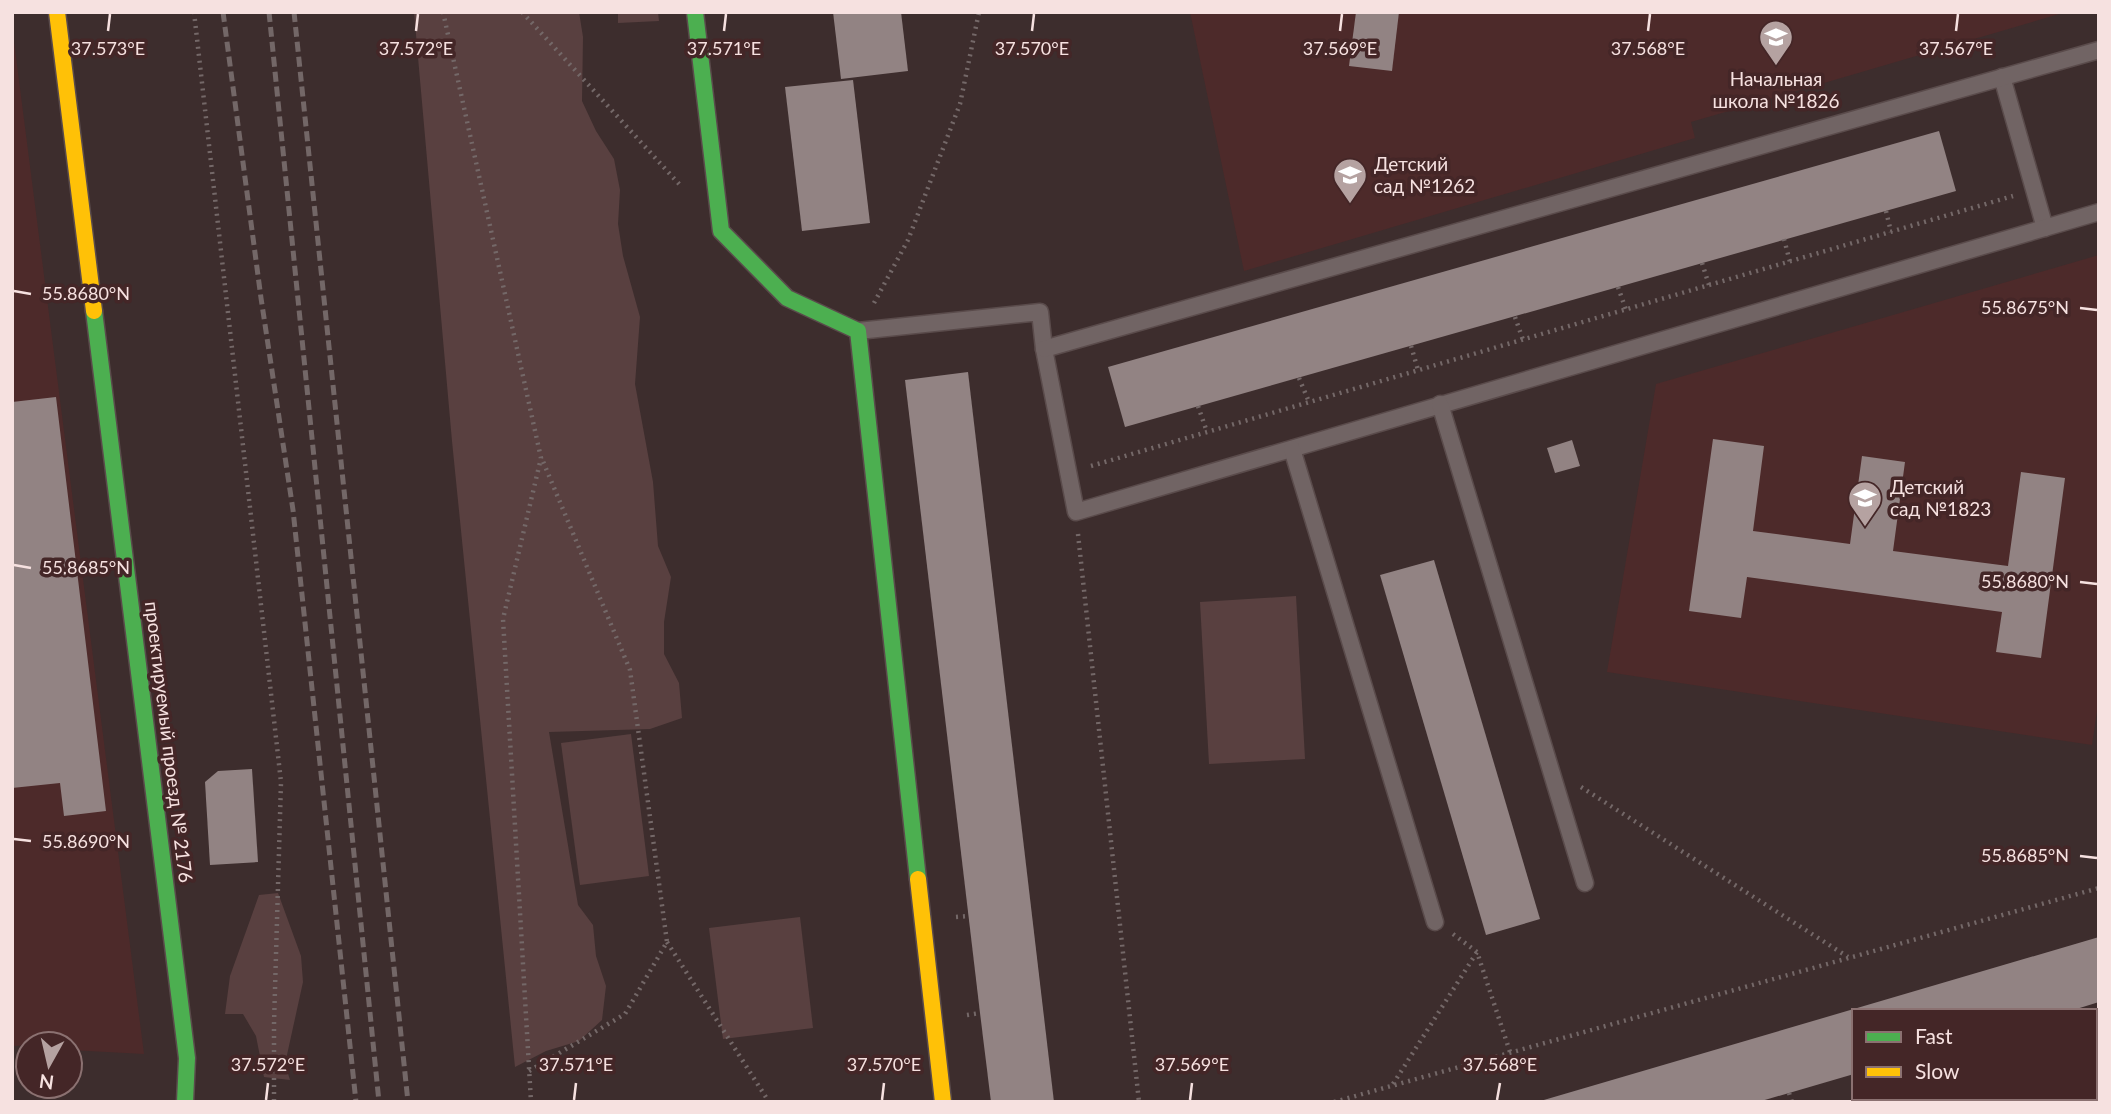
<svg xmlns="http://www.w3.org/2000/svg" width="2111" height="1114" viewBox="0 0 2111 1114" font-family="Lato,sans-serif">
<style>
.built{fill:#4d2a2a}
.green{fill:#594040}
.building{fill:#928383}
.lines{fill:none;stroke-linecap:round;stroke-linejoin:round}
.lane-casing{stroke:#5a4b4b;stroke-width:19}
.street-casing{stroke:#5a4b4b;stroke-width:37}
.fast-casing{stroke:#5a4b4b;stroke-width:19}
.slow-casing{stroke:#5a4b4b;stroke-width:19}
.path{stroke:#746868;stroke-width:4.5;stroke-dasharray:2 5;stroke-linecap:butt}
.lane{stroke:#716464;stroke-width:16}
.street{stroke:#716464;stroke-width:33}
.fast{stroke:#4caf50;stroke-width:16}
.slow{stroke:#ffc107;stroke-width:16}
.rail{stroke:#736767;stroke-width:5;stroke-dasharray:10 5;stroke-linecap:butt}
.ticks{fill:none;stroke:#f6e1e0;stroke-width:2.5}
.labels{text-anchor:middle;stroke-width:7;stroke-linejoin:round;paint-order:stroke}
.poi-label{font-size:19px;fill:#f6e1e0;stroke:#442627;text-anchor:start}
.street-label{font-size:19px;fill:#f6e1e0;stroke:#442627}
.ticks-label{font-size:18px;text-anchor:middle;fill:#f6e1e0;stroke:#442627;stroke-width:7;stroke-linejoin:round;paint-order:stroke}
</style>
<rect width="100%" height="100%" fill="#3d2d2d"/>
<g class="built">
<path d="M1190,12H2066L1691,122L1695,138L1244,271Z"/>
<path d="M12,26L144,1054L70,1050V1044L12,1046Z"/>
<path d="M2099,255V697L2092,745L1607,672L1656,384Z"/>
</g>
<g class="green">
<path d="M414,12H579L583,37L582,101L596,131L614,159L620,190L618,224L623,256L640,317L635,384L653,482L658,546L671,577L664,622V654L679,683L682,718L650,729L549,732L578,905L593,925L596,956L606,986L602,1020L579,1041L546,1051L515,1067L452,441Z"/>
<path d="M618,12H658L659,21L618,23Z"/>
<path d="M1296,596L1305,759L1209,764L1200,602Z"/>
<path d="M631,734L649,876L580,885L561,743Z"/>
<path d="M278,893L301,956L303,982L285,1064L290,1080L264,1077L256,1036L243,1014H225L230,976L259,895Z"/>
<path d="M800,917L813,1028L723,1039L709,928Z"/>
</g>
<g class="building">
<path d="M833,12H901L908,71L841,79Z"/>
<path d="M1356,12H1399L1392,71L1349,66Z"/>
<path d="M853,80L870,223L802,231L785,87Z"/>
<path d="M1939,131L1956,191L1125,427L1108,367Z"/>
<path d="M968,372L1054,1102H991L980,1013L905,380Z"/>
<path d="M56,397L106,811L64,816L60,783L12,788V402Z"/>
<path d="M1713,439L1764,446L1753,531L1850,544L1862,456L1905,462L1893,551L2008,566L2021,472L2065,478L2041,658L1996,652L2002,612L1747,577L1741,618L1689,611Z"/>
<path d="M1572,440L1580,466L1555,473L1547,448Z"/>
<path d="M1434,560L1540,919L1486,935L1380,575Z"/>
<path d="M252,769L258,862L210,865L205,782L218,771Z"/>
<path d="M2099,937V1002L2070,1011H1854V1074L1758,1102H1537Z"/>
</g>
<g class="lines">
<g class="lane-casing">
<g id="lane">
<path d="M2002,77L2045,228"/>
<path d="M858,331L1040,312L1044,349L1076,512L2099,212"/>
<path d="M1044,349L2099,50"/>
<path d="M1440,404L1585,883"/>
<path d="M1292,449L1435,922"/>
</g>
</g>
<g class="street-casing">
<g id="street">
<path d="M2095,1089L2099,1088"/>
<path d="M2050,1102L2062,1098"/>
</g>
</g>
<g class="fast-casing">
<g id="fast">
<path d="M695,12L721,231L787,298L858,331L918,879"/>
<path d="M94,311L187,1058L185,1102"/>
</g>
</g>
<g class="slow-casing">
<g id="slow">
<path d="M57,12L94,311"/>
<path d="M918,879L943,1102"/>
</g>
</g>
<g class="path">
<path d="M194,12L281,782L274,1024V1102"/>
<path d="M443,12L541,458L503,619L531,1102"/>
<path d="M522,12L680,185"/>
<path d="M1886,211L1891,232"/>
<path d="M1784,239L1790,262"/>
<path d="M1702,263L1709,285"/>
<path d="M1618,287L1626,310"/>
<path d="M874,303L908,240L960,104L979,12"/>
<path d="M1515,317L1523,340"/>
<path d="M1411,346L1418,370"/>
<path d="M1299,378L1309,402"/>
<path d="M1198,406L1207,432"/>
<path d="M1091,466L2013,196"/>
<path d="M1078,534L1139,1102"/>
<path d="M1581,787L1848,957"/>
<path d="M956,917L969,916"/>
<path d="M1453,934L1477,952L1510,1052"/>
<path d="M667,942L769,1102"/>
<path d="M2072,1010V1011"/>
<path d="M967,1015L980,1013"/>
<path d="M529,1071L625,1014L667,942L630,670L542,459"/>
<path d="M1393,1084L1477,952"/>
<path d="M1789,1093L1792,1102"/>
<path d="M1894,1098L1895,1102"/>
<path d="M1999,1098L2000,1102"/>
<path d="M1334,1102L2099,888"/>
</g>
<use href="#lane" class="lane"/>
<use href="#street" class="street"/>
<use href="#fast" class="fast"/>
<use href="#slow" class="slow"/>
<g class="rail">
<path d="M223,12L261,298L293,510L356,1102"/>
<path d="M269,12L379,1102"/>
<path d="M294,12L408,1102"/>
</g>
</g>
<path class="ticks" d="M108,31L110,14M416,31L418,14M724,31L726,14M1032,31L1034,14M1340,31L1342,14M1648,31L1650,14M1956,31L1958,14M14,291L31,294M2080,308L2097,310M14,565L31,568M2080,582L2097,584M14,839L31,841M2080,856L2097,858M266,1100L268,1083M574,1100L576,1083M882,1100L884,1083M1190,1100L1192,1083M1497,1100L1500,1083"/>
<defs>
<g id="school-pin" transform="scale(1.75)"><path d="M0 17L-7.5 6A9.5 9.5 0 1 1 7.5 6Z" fill="#b5a2a1" stroke="#442627"/><path d="M0-5L7-2L0 1L-7-2ZM-4 1L0 2.5L4 1V4Q0 6-4 4Z" fill="#fff"/></g>
</defs>
<g fill-rule="evenodd">
<use href="#school-pin" x="1776" y="37"/>
<use href="#school-pin" x="1350" y="175"/>
<use href="#school-pin" x="1865" y="498"/>
</g>
<g class="labels">
<g class="poi-label">
<text x="1776" y="86" text-anchor="middle">Начальная<tspan x="1776" dy="22">школа №1826</tspan></text>
<text x="1374" y="171">Детский<tspan x="1374" dy="22">сад №1262</tspan></text>
<text x="1890" y="494">Детский<tspan x="1890" dy="22">сад №1823</tspan></text>
</g>
<g class="street-label">
<text transform="translate(169 742) rotate(83)" y="7">проектируемый проезд № 2176</text>
</g>
</g>
<g class="ticks-label">
<text x="108" y="55">37.573°E</text>
<text x="416" y="55">37.572°E</text>
<text x="724" y="55">37.571°E</text>
<text x="1032" y="55">37.570°E</text>
<text x="1340" y="55">37.569°E</text>
<text x="1648" y="55">37.568°E</text>
<text x="1956" y="55">37.567°E</text>
<text x="86" y="300">55.8680°N</text>
<text x="2025" y="314">55.8675°N</text>
<text x="86" y="574">55.8685°N</text>
<text x="2025" y="588">55.8680°N</text>
<text x="86" y="848">55.8690°N</text>
<text x="2025" y="862">55.8685°N</text>
<text x="268" y="1071">37.572°E</text>
<text x="576" y="1071">37.571°E</text>
<text x="884" y="1071">37.570°E</text>
<text x="1192" y="1071">37.569°E</text>
<text x="1500" y="1071">37.568°E</text>
</g>
<rect width="2111" height="1114" fill="none" stroke="#f6e1e0" stroke-width="28"/>
<rect x="1852" y="1009" width="245" height="91" fill="#442627" stroke="#8b7171" stroke-width="2"/>
<rect x="1866" y="1032" width="35" height="10" fill="#4caf50" stroke="#8b7171" stroke-width="2"/>
<text x="1915" y="1044" font-size="21" fill="#f6e1e0">Fast</text>
<rect x="1866" y="1067" width="35" height="10" fill="#ffc107" stroke="#8b7171" stroke-width="2"/>
<text x="1915" y="1079" font-size="21" fill="#f6e1e0">Slow</text>
<g transform="translate(49 1065) rotate(188)"><circle r="33" fill="#442627" stroke="#8b7171" stroke-width="2"/>
<path d="M0-5L12 26L0 18L-12 26Z" fill="#b5a2a1"/>
<text y="-10" font-size="19" font-weight="bold" text-anchor="middle" fill="#f6e1e0">N</text>
</g>
</svg>
